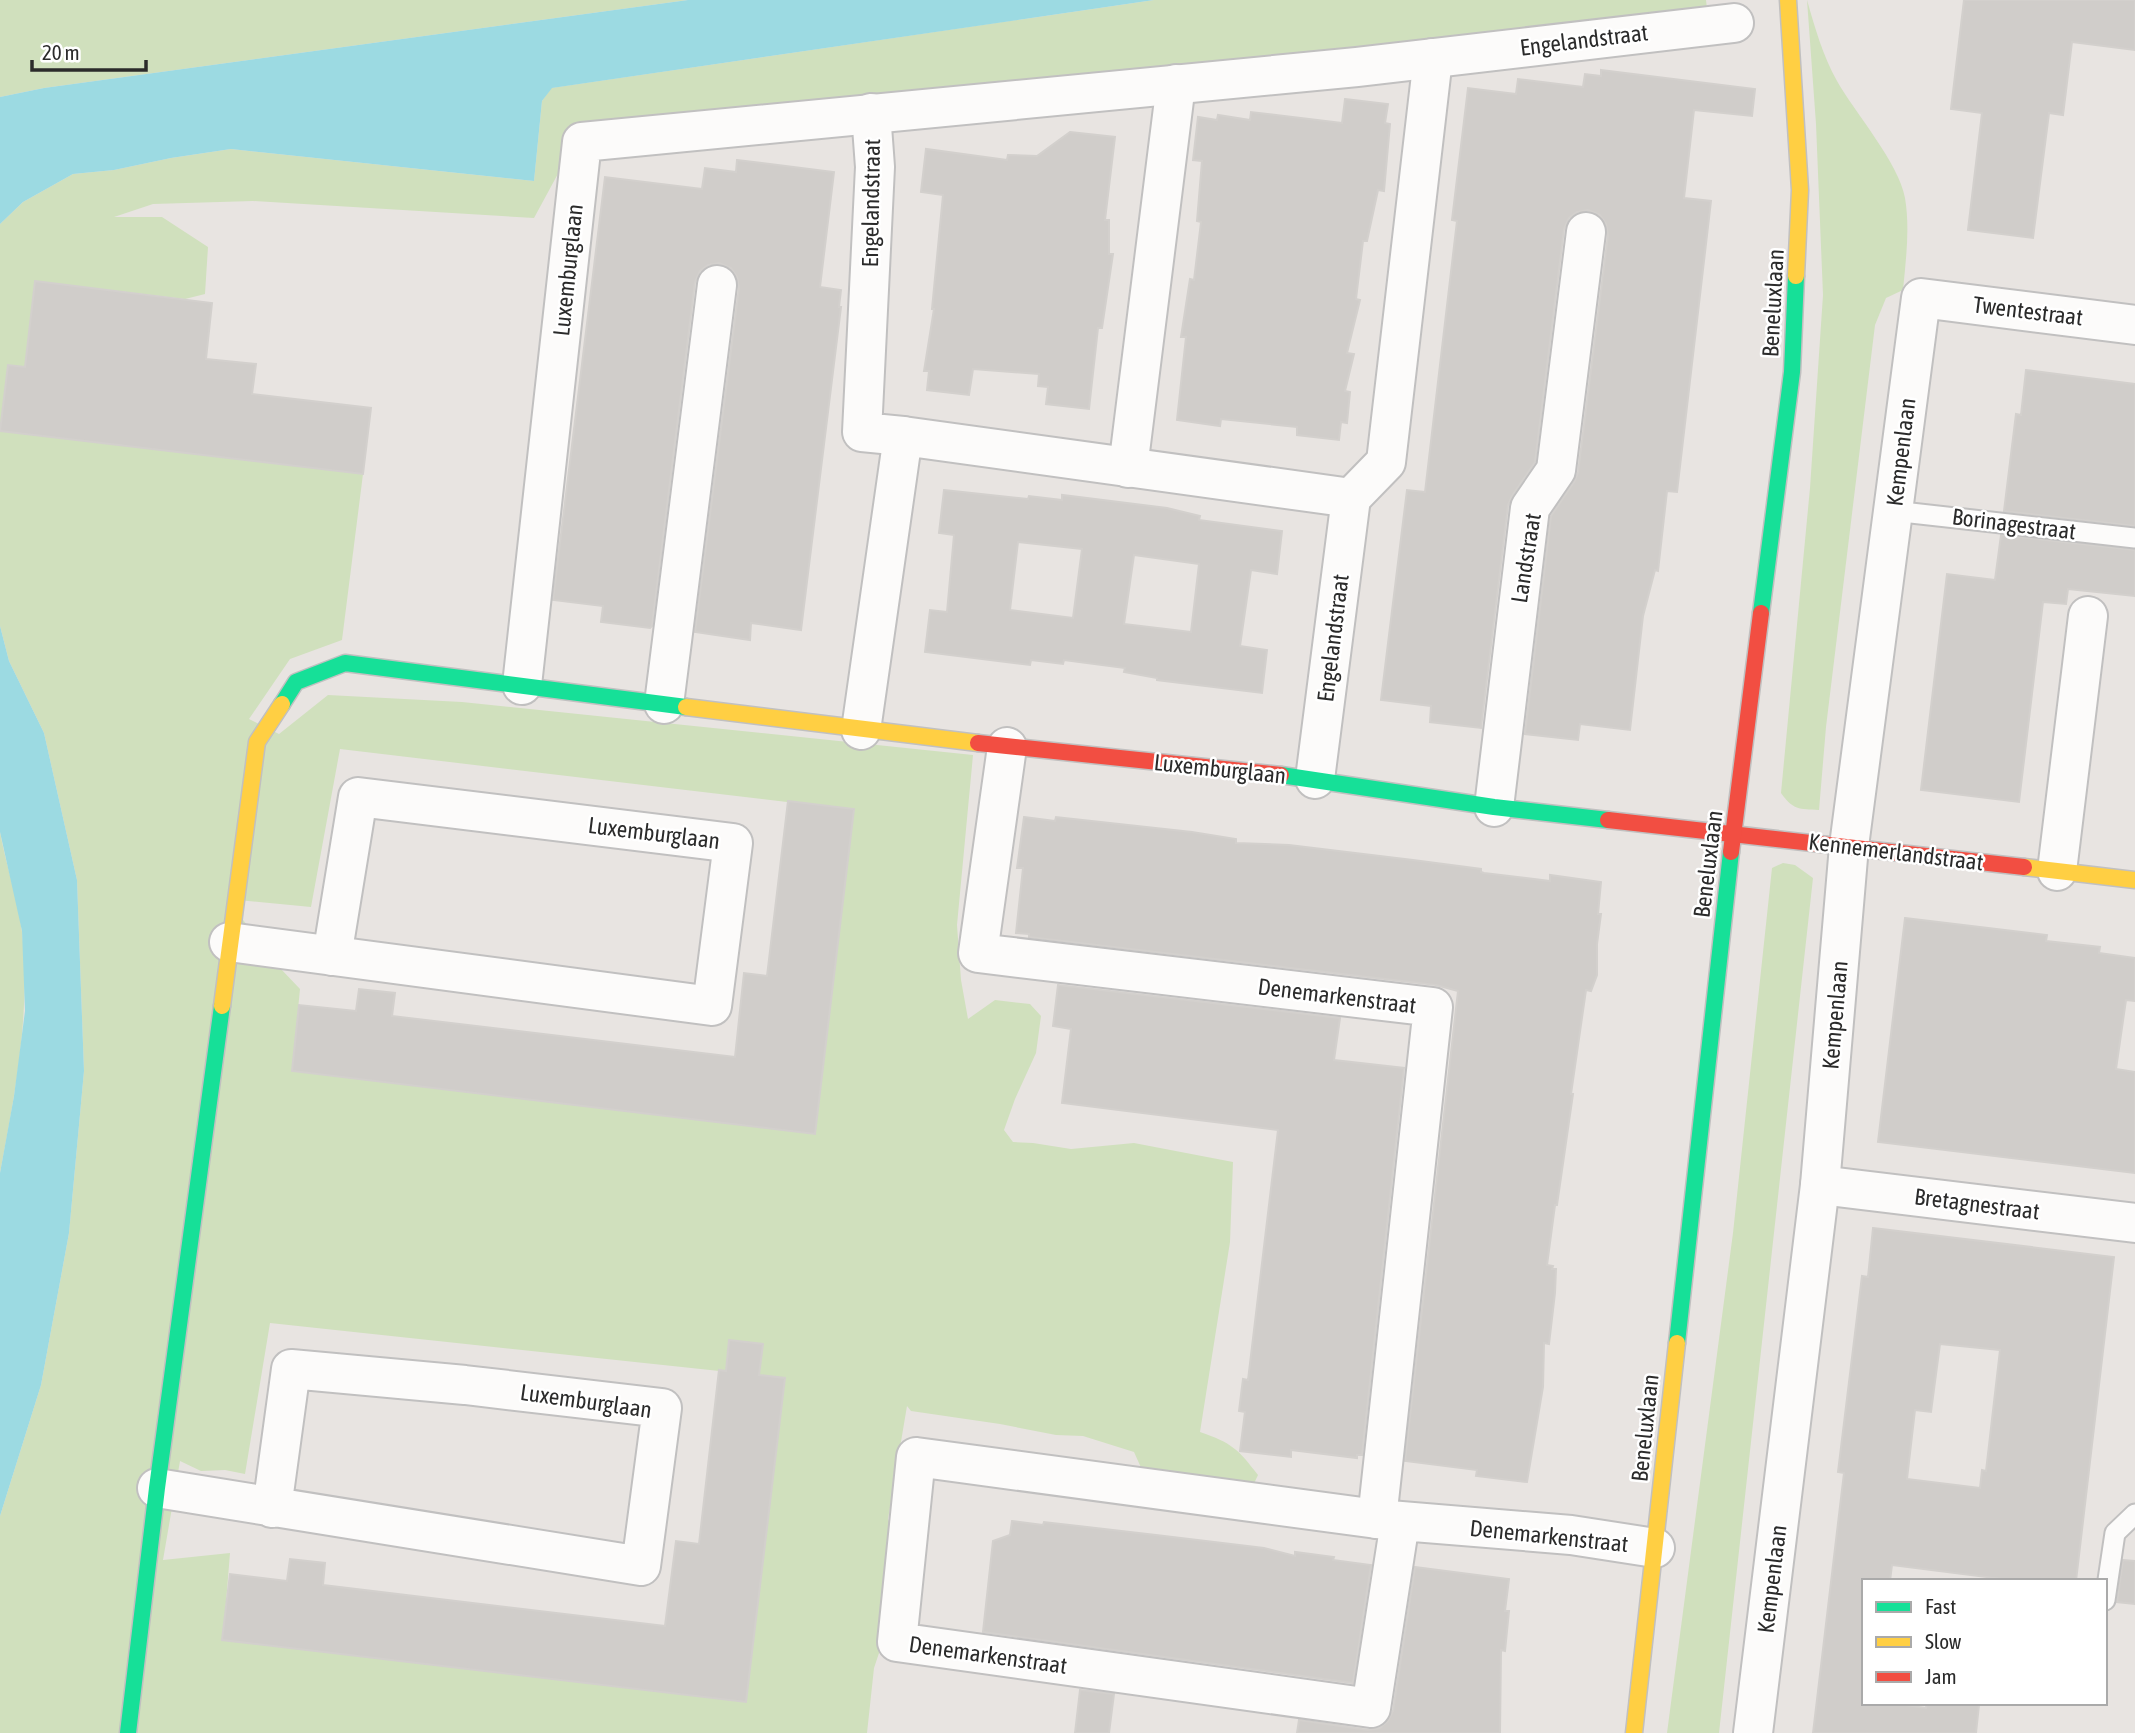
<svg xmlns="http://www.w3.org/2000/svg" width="2135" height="1733" viewBox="0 0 2135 1733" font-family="'Asap Condensed',sans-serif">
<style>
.green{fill:#d0e0bd;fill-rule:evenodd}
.water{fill:#9cdae2}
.building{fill:#d0cdca;stroke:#d3d0cd;stroke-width:2;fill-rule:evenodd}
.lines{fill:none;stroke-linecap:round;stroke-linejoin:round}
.lane-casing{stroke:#c1c0c0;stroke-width:23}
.street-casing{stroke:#c1c0c0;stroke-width:42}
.fast-casing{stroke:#c1c0c0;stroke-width:19}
.slow-casing{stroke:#c1c0c0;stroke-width:19}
.jam-casing{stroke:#c1c0c0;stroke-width:19}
.lane{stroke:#fcfbfa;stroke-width:19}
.street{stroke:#fcfbfa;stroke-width:38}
.fast{stroke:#16e098;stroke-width:16}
.slow{stroke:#ffcf43;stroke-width:16}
.jam{stroke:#f24e42;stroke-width:16}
.labels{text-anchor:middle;stroke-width:5;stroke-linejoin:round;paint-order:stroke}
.street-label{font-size:23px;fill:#2b2b2b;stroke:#fff}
</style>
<rect width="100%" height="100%" fill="#e8e4e1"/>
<g class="green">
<path d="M0,0H688L44,88L0,97Z"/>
<path d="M1154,0H1706L1708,17L745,110L586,122L534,218L253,201L153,204L114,217H162L208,247L205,294L185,299L35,281L25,367L8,365L0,429V224L23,202L73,174L114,170L171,158L231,149L534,181L542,101L551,88Z"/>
<path d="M1807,0C1815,28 1823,56 1837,81C1855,113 1899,163 1905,198C1910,228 1906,259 1903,290L1886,298L1875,325L1826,727L1819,810C1799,809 1793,810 1781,793L1810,488L1823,295L1816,124Z"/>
<path d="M0,431L363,474L342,640L290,659L249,719L279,734L328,695L462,702L973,755L957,925L961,980L968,1019L995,1000L1030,1004L1041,1016L1036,1053L1015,1099L1004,1130L1013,1142L1033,1143L1071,1149L1134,1143L1233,1162L1230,1242L1200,1432C1232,1443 1238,1449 1258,1475L1249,1494L1143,1472L1134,1452L1083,1436L1056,1435L1000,1424L911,1411L907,1406L888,1519L896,1538L889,1623L874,1668L867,1733H0V1516L41,1385L69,1233L84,1071L77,880L44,733L9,661L0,626ZM340,749L854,810L815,1133L292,1071L300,989L280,968L227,899L311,907ZM270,1323L784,1378L746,1702L223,1640L230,1553L163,1560L180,1461L201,1471L225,1470L245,1474Z"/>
<path d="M0,832C6,865 18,899 22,932C31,1013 15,1094 0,1173Z"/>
<path d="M1783,863L1795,865L1813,878L1719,1733H1667L1733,1233L1772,868Z"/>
</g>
<g class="water">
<path d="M688,0H1154L552,88L542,101L534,181L231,149L171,158L114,170L73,174L23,202L0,224V97L44,88Z"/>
<path d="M0,626L9,661L44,733L77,880L84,1071L69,1233L41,1385L0,1516V1173L14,1096L25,1011L22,931L0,832Z"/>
</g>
<g class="building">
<path d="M1964,0H2135V50L2072,42L2063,115L2049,113L2033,238L1968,230L1982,113L1951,109Z"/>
<path d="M1601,70L1755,89L1752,116L1694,110L1684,198L1711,201L1677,492L1667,491L1658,571L1655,570L1643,616L1630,730L1580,724L1578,740L1525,734L1551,516L1574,482L1578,473L1608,235L1606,224L1600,215L1588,210L1577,212L1569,218L1564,229L1535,462L1512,496L1508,505L1481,728L1430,722L1431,706L1381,700L1407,490L1425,492L1457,221L1452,220L1468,88L1516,94L1518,79L1583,87L1585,74L1601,76Z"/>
<path d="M1345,99L1388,104L1385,123L1390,124L1384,191L1378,190L1367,241H1363L1356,299L1360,300L1347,353L1354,354L1345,391L1350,392L1347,423L1341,422L1339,440L1297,435V427L1221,419L1220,426L1177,420L1186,337H1181L1190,279L1194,280L1201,222L1197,221L1202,161L1193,160L1198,117L1217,120L1218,115L1250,120L1251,112L1342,123Z"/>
<path d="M1070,132L1115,137L1105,220H1109V254H1113L1102,328H1098L1089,409L1046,404L1048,387L1038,386L1039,374L973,369L969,395L927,390L929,371H924L934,309H932L943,195L921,192L926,149L1007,160L1008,155L1037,156Z"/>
<path d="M737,160L834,172L820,287L841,290L839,307H841L801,630L751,623L750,640L695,632L739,288L737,277L731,268L719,263L708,265L700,271L695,282L652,626L650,628L601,622L603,606L553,600L605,177L702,189L705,168L736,172Z"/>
<path d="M35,281L212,303L206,359L256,364L252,394L371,408L363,474L0,431L8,365L25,367Z"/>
<path d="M2026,370L2135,384V526L2004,511L2016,414L2021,415Z"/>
<path d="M944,490L1028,499L1029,496L1062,500V495L1167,508L1200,516L1199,520L1282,531L1277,574L1251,570L1240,646L1267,650L1262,693L1157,680V678L1124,672L1125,668L1064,660L1063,664L1031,660L1030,665L925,652L930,610L947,612L954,535L939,533ZM1018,542L1082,549L1073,618L1010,610ZM1134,555L1199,564L1191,632L1124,624Z"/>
<path d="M2001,535L2135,550V596L2068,589L2066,604L2043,602L2019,802L1921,790L1947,574L1995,580Z"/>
<path d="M788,801L854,809L815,1134L292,1071L299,1005L356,1011L359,989L395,993L392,1016L735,1057L744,973L767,976Z"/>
<path d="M1024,817L1055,821L1056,817L1192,832L1236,839V843L1289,845L1413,860L1481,869V872L1484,873L1550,881V875L1601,882L1598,914H1601L1597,944V975L1591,991L1586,990L1571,1094H1573L1557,1205H1555L1547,1265L1553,1266L1552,1269H1556L1555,1293L1549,1344L1544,1343L1543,1387L1527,1482L1476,1476L1477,1470L1405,1461L1458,991L1436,985L1029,937V934L1016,933L1023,868H1017Z"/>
<path d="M1905,918L2047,935L2046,941L2100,947L2099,953L2135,958V1001L2126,1000L2116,1069L2135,1072V1173L1878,1142Z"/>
<path d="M1058,985L1340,1018L1334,1060L1404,1068L1362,1455H1357V1458L1291,1450V1457L1240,1451L1245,1412L1239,1411L1243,1379L1248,1380L1278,1130L1062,1103L1071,1029L1053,1026Z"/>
<path d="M1873,1228L2114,1257L2076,1581H2018L1892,1565L1890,1581H1864V1703H1891L1926,1708L1927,1703L1979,1705L1976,1733H1813L1844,1473L1838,1472L1862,1276L1868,1277ZM1940,1344L2000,1350L1986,1471L1982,1470L1980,1488L1907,1479L1915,1410L1931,1412Z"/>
<path d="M729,1340L763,1344L759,1375L785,1378L746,1702L222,1640L230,1574L287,1581L290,1559L325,1563L323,1585L665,1626L676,1541L699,1544L719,1370L726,1371Z"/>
<path d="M1012,1521L1043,1525L1044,1522L1156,1535L1264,1548L1295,1556V1552L1334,1557L1333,1560L1371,1565L1353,1683L983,1632L993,1541L1010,1535Z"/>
<path d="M2123,1560L2135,1561V1604L2117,1602Z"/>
<path d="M1415,1567L1509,1579L1505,1611H1509L1505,1651L1501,1650L1500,1733H1297L1299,1720L1368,1730L1380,1728L1388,1721L1393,1711Z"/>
<path d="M1080,1690L1114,1694L1109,1733H1075Z"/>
</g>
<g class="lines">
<g class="lane-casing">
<g id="lane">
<path d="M1893,511L2135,538"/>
<path d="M2105,1600L2115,1533L2135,1514"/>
</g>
</g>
<g class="street-casing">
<g id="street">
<path d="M871,113L875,167L862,432L903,436"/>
<path d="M1128,468L1176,84"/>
<path d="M1351,498L1386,462L1433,58"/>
<path d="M522,685L582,142L1357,67L1734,23"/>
<path d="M664,704L717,285"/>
<path d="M861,730L903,436L1351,498L1315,779"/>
<path d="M1007,747L978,953L1433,1007L1377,1519"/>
<path d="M1494,807L1530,508L1556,470L1586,232"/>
<path d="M2057,871L2088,616"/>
<path d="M229,942L712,1006L733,843L358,797L332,956"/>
<path d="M1820,1185L2135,1223"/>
<path d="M157,1488L641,1566L662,1408L465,1385L291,1369L272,1508"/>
<path d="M1400,1522L1371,1708L897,1642L916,1457L1377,1519L1571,1535L1655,1548"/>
<path d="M1753,1733L1820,1185L1849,846L1921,298L2135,325"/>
</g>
</g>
<g class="fast-casing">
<g id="fast">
<path d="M1761,613L1792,372L1796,276"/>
<path d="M282,704L296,682L345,663L686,707"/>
<path d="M1281,775L1494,807L1608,820"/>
<path d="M1677,1343L1731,852"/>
<path d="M128,1733L157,1488L222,1006"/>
</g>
</g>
<g class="slow-casing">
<g id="slow">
<path d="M1788,0L1800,190L1796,276"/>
<path d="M686,707L978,743"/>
<path d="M2024,867L2135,880"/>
<path d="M222,1006L257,742L282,704"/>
<path d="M1634,1733L1677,1343"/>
</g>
</g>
<g class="jam-casing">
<g id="jam">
<path d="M978,743L1281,775"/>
<path d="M1608,820L2024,867"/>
<path d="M1731,852L1761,613"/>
</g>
</g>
<use href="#lane" class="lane"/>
<use href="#street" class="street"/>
<use href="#fast" class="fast"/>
<use href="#slow" class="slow"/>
<use href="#jam" class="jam"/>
</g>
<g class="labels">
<g class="street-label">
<text transform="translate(1584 40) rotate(-7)" y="8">Engelandstraat</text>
<text transform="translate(871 203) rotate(-89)" y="8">Engelandstraat</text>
<text transform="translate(568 270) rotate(-84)" y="8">Luxemburglaan</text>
<text transform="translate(1773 303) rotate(-87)" y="8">Beneluxlaan</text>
<text transform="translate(2028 311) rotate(7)" y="8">Twentestraat</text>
<text transform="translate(1901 452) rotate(-83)" y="8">Kempenlaan</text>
<text transform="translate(2014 524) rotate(7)" y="8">Borinagestraat</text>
<text transform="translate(1526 558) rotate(-81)" y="8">Landstraat</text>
<text transform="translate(1333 638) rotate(-83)" y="8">Engelandstraat</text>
<text transform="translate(1220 769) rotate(6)" y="8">Luxemburglaan</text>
<text transform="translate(654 833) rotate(7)" y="8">Luxemburglaan</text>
<text transform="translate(1896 852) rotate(7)" y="8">Kennemerlandstraat</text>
<text transform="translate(1708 864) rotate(-83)" y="8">Beneluxlaan</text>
<text transform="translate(1337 996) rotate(7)" y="8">Denemarkenstraat</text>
<text transform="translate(1835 1015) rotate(-85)" y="8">Kempenlaan</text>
<text transform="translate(1977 1204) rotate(7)" y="8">Bretagnestraat</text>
<text transform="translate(586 1401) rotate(8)" y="8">Luxemburglaan</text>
<text transform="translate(1645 1428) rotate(-84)" y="8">Beneluxlaan</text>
<text transform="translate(1549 1536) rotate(6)" y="8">Denemarkenstraat</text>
<text transform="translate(1772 1579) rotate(-83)" y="8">Kempenlaan</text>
<text transform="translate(988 1655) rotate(8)" y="8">Denemarkenstraat</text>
</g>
</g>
<rect x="1862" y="1579" width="245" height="126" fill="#ffffff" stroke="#aaaaaa" stroke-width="2"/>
<rect x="1876" y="1602" width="35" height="10" fill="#16e098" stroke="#aaaaaa" stroke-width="2"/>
<text x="1925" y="1614" font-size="21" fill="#2b2b2b">Fast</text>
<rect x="1876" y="1637" width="35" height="10" fill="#ffcf43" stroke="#aaaaaa" stroke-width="2"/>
<text x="1925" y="1649" font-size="21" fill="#2b2b2b">Slow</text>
<rect x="1876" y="1672" width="35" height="10" fill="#f24e42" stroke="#aaaaaa" stroke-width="2"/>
<text x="1925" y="1684" font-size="21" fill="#2b2b2b">Jam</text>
<path d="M32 60v10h114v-10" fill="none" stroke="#2b2b2b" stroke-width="3.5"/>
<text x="42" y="60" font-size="21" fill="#2b2b2b" stroke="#ffffff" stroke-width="5" paint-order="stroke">20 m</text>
</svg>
